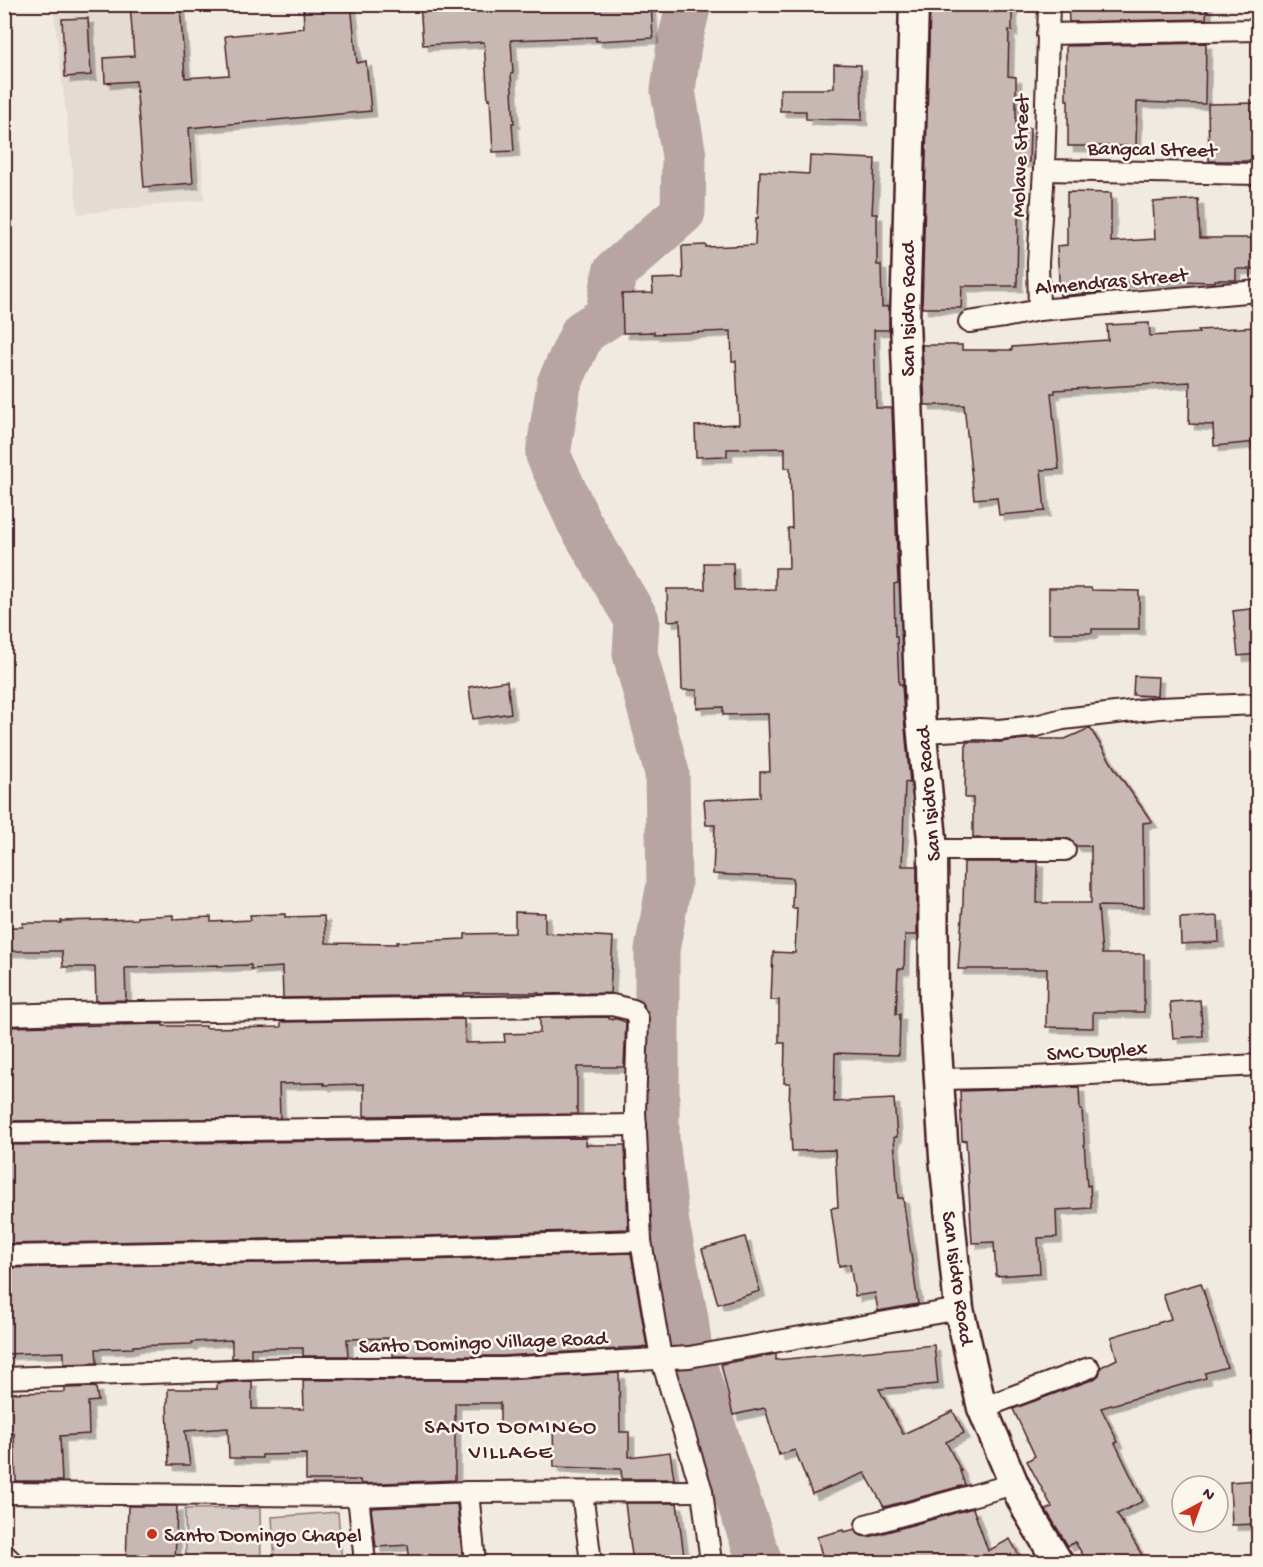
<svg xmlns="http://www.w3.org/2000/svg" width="1263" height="1567" viewBox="0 0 1263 1567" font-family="'Gochi Hand',sans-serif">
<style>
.built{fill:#e4dbd2}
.green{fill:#d8ccc6;stroke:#917678;stroke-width:1.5}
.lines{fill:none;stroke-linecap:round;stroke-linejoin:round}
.river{stroke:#b8a4a2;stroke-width:45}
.building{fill:#c8b8b3;stroke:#4a1f2b;stroke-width:1.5;filter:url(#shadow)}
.street-casing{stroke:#4a1f2b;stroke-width:24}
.secondary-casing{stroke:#4a1f2b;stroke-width:33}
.street{stroke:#fbf7ec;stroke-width:20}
.secondary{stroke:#fbf7ec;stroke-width:28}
.poi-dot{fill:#c8321e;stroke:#fbf7ec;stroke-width:2}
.labels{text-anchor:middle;stroke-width:5;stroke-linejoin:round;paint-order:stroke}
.street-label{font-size:21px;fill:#4a1f2b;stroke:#fbf7ec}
.poi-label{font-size:21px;fill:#4a1f2b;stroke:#fbf7ec;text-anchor:start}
.neighbourhood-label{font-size:22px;letter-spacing:1.5px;fill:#4a1f2b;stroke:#fbf7ec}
</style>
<defs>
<filter id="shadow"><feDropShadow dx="5.5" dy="5.5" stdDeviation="0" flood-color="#0004"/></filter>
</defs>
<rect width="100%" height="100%" fill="#f0eae0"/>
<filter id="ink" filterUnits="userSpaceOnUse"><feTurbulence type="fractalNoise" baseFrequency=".0167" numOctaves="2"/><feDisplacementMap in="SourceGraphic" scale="12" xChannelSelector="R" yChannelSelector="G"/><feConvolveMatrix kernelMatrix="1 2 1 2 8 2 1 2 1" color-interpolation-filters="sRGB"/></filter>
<g filter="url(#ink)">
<path class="built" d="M53,5H185L202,165L204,200L78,214Z"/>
<g class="green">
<path d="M260,1508L261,1562H186L185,1509Z"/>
<path d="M338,1512L342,1562H275L272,1517Z"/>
</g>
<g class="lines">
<path class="river" d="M689,4L679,44L673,91L684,156L683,212L615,272L607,317L583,332L559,384L548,455L579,522L637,620L635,654L667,773L669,884L657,950V1140L667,1224L686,1319L690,1351L723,1457L760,1562"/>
</g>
<g class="building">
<path d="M130,4H180L185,78L229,75L225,36L304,28L303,4H351L357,63L366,61L371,111L189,128L193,183L144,187L136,81L105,83L104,58L134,56Z"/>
<path d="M420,4H552V8L594,4H651L653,38L596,41V37L511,40L513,73L511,74L514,123H512L514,151L493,152L490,98L488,99L484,42L423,45Z"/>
<path d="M930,4H1012V31L1009,30L1008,76L1016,77V127L1030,128L1029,162H1019L1017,286H962L961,308H922Z"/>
<path d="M1068,4H1207L1206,19L1069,22Z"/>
<path d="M88,18L91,75L65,77L62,19Z"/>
<path d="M1206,43L1205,104L1137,102L1136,146H1068V100H1066V46Z"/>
<path d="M834,64L861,65L862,120L806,119V111H780V89H829V88H834Z"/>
<path d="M1258,103V159L1249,160V161H1209L1208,104Z"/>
<path d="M810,156L875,159L872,214H877V265H881L882,307L889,306V330H874L876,408H892L898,583L894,584L895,637H897L899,684H902L904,716L910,783L905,782L902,866H917V935H905L904,969H898L896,1014H900L899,1055L835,1053L834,1102L894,1099L897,1137H894L898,1198H903L918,1304L878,1311L875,1293L855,1296L850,1264L839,1266L831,1208L838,1207L835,1150L792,1151L789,1103L790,1083H784L785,1043H779V1000H771L773,952L795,953L797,908H792L793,878L713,874L715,825H706L704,800L760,797V772H770L768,714L723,715V707L697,708V690H682L680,620L668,621L667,589H705L704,563H733L734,590L775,589V568H789L788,528H792L790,468H785V448L727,449V456L696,457L695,426L739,424L736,361H732L731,331L654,334V332L623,333L622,294L653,293L652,279L683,278L682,246L706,245V247L755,245L756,218H758L760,171L809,174Z"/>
<path d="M1067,192L1111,193V242L1155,239L1153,202L1198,199L1200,238H1258V269H1236V280H1215V282L1180,281L1153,283V281L1106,284V292L1060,296L1057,246L1067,245Z"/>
<path d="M1149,323L1150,336L1199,333L1198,330L1258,327V442L1214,446L1213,425L1189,424L1190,382L1055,390V393H1051L1059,469L1041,470L1045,511L999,515L997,497L974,499L964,405H925L922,345H962V350H1012V347L1108,340L1107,325Z"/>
<path d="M1049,588H1091L1092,590L1139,591V629H1092V633H1049Z"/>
<path d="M1258,608V654L1238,656L1233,611Z"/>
<path d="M1134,676L1158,677L1157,696L1133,695Z"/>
<path d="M507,681L511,713L473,719L469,687Z"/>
<path d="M1090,728L1117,772L1152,822L1143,823L1144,907L1098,906L1102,954H1144V1012H1093V1028L1046,1027L1047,969H958L963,904L964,862H1038L1037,903H1091V846H1076L1071,840L1065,838H973V798H965L966,742H1000L1027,739H1065Z"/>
<path d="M515,912L545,913V933L613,937L610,993L539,994V993H464V995L283,998L282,967L251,969V965L218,966V965L125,968L126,1000L96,1001L95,967H63L62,951H4V927H23V923H61V921L137,919V917L173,915V919L211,917V922L251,920L250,915L285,914V917L324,916L326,943L397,944V942L465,939V934L515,933Z"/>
<path d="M1218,916L1219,942L1181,944L1180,918Z"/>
<path d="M1200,1000L1203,1036L1173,1038L1170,1002Z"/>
<path d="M609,1017V1019H617L626,1022L624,1067H577V1114L364,1116V1084L324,1085V1083L279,1084L280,1118L7,1121V1091H4V1027L163,1024V1026H206V1028L281,1027V1022L464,1019L465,1043L505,1042L504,1034L540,1033V1018Z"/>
<path d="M1079,1087L1080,1110H1082L1087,1186L1090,1185L1091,1208L1056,1210L1057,1237L1038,1238L1040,1273L996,1276L994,1242L972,1243L966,1140L962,1141L960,1091Z"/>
<path d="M586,1138V1145H625L628,1229L427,1236L4,1244L6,1145Z"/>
<path d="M745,1237L760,1291L718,1304L702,1249Z"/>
<path d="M631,1253L647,1347L619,1348V1349L503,1356H393V1338L347,1339L348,1356H303V1348H251V1357L232,1358V1340L192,1342V1344L133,1346V1348L96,1349L97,1363L64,1364V1352L4,1354V1268L427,1260Z"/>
<path d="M1201,1283L1227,1367L1205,1373L1206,1378L1101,1408L1118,1442L1115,1443L1143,1501L1117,1514L1147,1563H1088L1075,1542L1068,1546L1046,1510L1052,1507L1027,1461L1035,1456L1013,1409L1094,1379L1099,1375L1101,1367L1117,1359L1111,1337L1171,1319L1163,1294Z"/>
<path d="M934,1345L938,1384L879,1389L903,1434L953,1411L964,1433L946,1442L961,1471H960L965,1485L884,1507L865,1473L812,1494L795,1450L779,1455L765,1408L733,1415L721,1364L776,1354V1360Z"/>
<path d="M619,1373L620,1432H629V1457L670,1452L674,1479H622L621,1469L554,1467L553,1426H500V1403H455V1480L361,1484L360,1480H306V1454L262,1455V1458H229L228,1428L185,1431L190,1465H169L167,1402L168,1401V1389H217V1383L252,1381V1409H304L303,1380H503Z"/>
<path d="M96,1387L98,1401L88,1402L89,1434L60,1436L62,1481H16L14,1433L7,1434L5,1393L65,1392V1388Z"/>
<path d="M1258,1480V1524L1232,1525L1230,1482Z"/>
<path d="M625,1503H677L684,1556L633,1563Z"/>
<path d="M457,1504L463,1563H410L408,1545L376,1547L371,1508Z"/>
<path d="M128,1506H177L175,1563H126Z"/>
<path d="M973,1508L988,1551L1010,1539L1023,1563H824L817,1537L843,1530L844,1532L855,1529L858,1534L862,1536L869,1537Z"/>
</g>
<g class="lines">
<g class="street-casing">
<g id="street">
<path d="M1047,34L1258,30"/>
<path d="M1044,170L1258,174"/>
<path d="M1039,310L1038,263L1044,170L1049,4"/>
<path d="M969,322L1004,317L1039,310L1258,291"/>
<path d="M922,732L979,729L999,730L1036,726L1063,719L1159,708L1258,704"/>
<path d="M933,850H1065"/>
<path d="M4,1015L71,1013L612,1005L633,1010L638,1019L635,1111L641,1241L661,1358L702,1491L711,1562"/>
<path d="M939,1079L1035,1077L1258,1065"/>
<path d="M4,1133L636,1125"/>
<path d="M4,1256L427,1248L641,1241"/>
<path d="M4,1378L291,1368H503L689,1357L959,1309"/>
<path d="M982,1408L1089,1368"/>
<path d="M468,1492L475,1562"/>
<path d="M582,1492L591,1562"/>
<path d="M4,1493L358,1496L468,1492L702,1491"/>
<path d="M358,1496L365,1562"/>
<path d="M866,1525L1014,1484"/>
<path d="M4,1554L12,1562"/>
</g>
</g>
<g class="secondary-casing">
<path id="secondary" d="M914,4L905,321L920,714L933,850L934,1003L944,1157L959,1309L982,1408L1014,1484L1027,1510L1058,1562"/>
</g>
<use href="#street" class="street"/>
<use href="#secondary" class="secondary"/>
</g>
</g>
<circle class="poi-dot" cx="152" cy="1534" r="6"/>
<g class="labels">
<g class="street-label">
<text transform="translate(1152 148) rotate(1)" y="7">Bangcal Street</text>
<text transform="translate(1019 156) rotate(-88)" y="7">Molave Street</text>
<text transform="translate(1111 280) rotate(-5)" y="7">Almendras Street</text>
<text transform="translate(907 309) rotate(-90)" y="7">San Isidro Road</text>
<text transform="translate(927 794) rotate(-95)" y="7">San Isidro Road</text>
<text transform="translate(1097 1050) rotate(-3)" y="7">SMC Duplex</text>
<text transform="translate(959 1278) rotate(82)" y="7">San Isidro Road</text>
<text transform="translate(483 1341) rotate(-2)" y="7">Santo Domingo Village Road</text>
</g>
<g class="poi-label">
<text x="164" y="1541">Santo Domingo Chapel</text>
</g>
<g class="neighbourhood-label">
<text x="511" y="1433">SANTO DOMINGO<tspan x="511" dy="25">VILLAGE</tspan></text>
</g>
</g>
<rect width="1263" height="1567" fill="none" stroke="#fbf7ec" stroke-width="24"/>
<rect x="12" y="12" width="1239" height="1543" fill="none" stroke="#4a1f2b" stroke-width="2" filter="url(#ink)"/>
<g transform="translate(1200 1504) rotate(41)"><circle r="28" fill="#fbf7ec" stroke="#b4a19f" stroke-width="1.5"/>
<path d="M0-4.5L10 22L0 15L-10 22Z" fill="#c8321e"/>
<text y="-9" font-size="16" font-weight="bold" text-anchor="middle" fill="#4a1f2b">N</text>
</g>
</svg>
